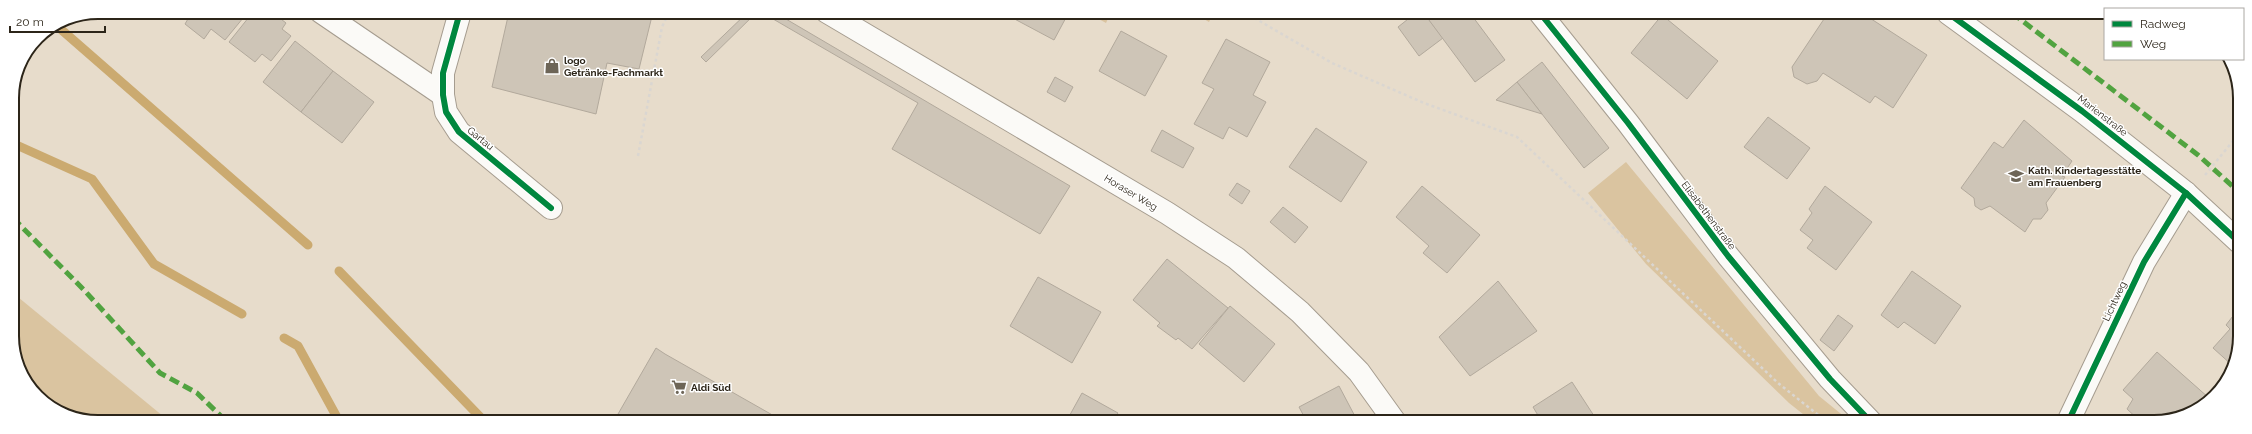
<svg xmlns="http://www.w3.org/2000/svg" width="2252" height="434" viewBox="0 0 2252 434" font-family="Raleway,sans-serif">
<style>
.green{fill:#dac4a0}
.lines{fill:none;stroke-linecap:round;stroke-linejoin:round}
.stream{stroke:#cbaa70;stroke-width:9}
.building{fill:#cec5b7;stroke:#b2a99c}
.minor-casing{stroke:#a59c8f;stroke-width:24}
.major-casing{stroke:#a59c8f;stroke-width:24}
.path{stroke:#dad6d1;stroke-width:2.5;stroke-dasharray:3 3;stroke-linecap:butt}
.minor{stroke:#fbfaf7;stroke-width:22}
.major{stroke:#fbfaf7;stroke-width:22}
.quiet{stroke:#51a340;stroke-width:5;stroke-dasharray:10 5;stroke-linecap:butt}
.cycleway-casing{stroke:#fff;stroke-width:8}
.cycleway{stroke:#00873e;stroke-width:6}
.labels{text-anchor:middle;stroke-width:3;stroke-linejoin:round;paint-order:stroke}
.poi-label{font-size:10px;font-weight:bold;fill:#2c2519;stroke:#fff;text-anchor:start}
.street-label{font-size:10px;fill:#2c2519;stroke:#fff}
.rim{fill:none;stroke:#2c2519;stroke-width:2}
</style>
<rect width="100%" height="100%" fill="#e7dccb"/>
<g class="green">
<path d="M1086,12H1111L1106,23Z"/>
<path d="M1192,12H1214L1209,22Z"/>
<path d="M1626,162L1819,396L1851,422H1813L1789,403L1646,264L1588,193Z"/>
<path d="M13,293L169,421H87L37,397L14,353Z"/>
</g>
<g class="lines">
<g class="stream">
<path d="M56,25L308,245"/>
<path d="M12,143L92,179L154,264L242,314"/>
<path d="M339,271L484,421"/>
<path d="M284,338L298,346L339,421"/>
</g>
</g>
<g class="building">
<path d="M192,12H248L225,40L211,29L204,39L185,24Z"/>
<path d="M253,12H272L286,23L282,29L291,36L271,61L262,54L255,62L229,42Z"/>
<path d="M509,12H635L652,16L639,69L607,63L596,114L492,87Z"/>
<path d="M748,12H757L706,62L701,57Z"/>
<path d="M761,12H774L1070,186L1040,234L892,149L918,103Z"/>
<path d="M1009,12H1069L1054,40L1007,15Z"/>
<path d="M1417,12H1423L1443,38L1419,56L1398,27Z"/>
<path d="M1423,12L1470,13L1505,60L1475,82Z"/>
<path d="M1828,13H1839L1846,17L1849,13H1862L1927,55L1893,108L1875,96L1870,103L1823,73L1817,81L1807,84L1794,77L1792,67Z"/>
<path d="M1662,15L1718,61L1687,99L1631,53Z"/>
<path d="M1121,31L1167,56L1145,96L1099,71Z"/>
<path d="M1226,39L1270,62L1253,95L1266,102L1247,137L1229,127L1223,139L1194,124L1214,89L1202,83Z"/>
<path d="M295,41L333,71L301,112L263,82Z"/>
<path d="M1542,62L1609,148L1584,168L1517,82Z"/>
<path d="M333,71L374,102L342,143L301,112Z"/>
<path d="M1055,77L1073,87L1065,102L1047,92Z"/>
<path d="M1517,82L1542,114L1496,100Z"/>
<path d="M1768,117L1810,148L1787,179L1744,147Z"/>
<path d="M2024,120L2072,161L2062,176L2065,177L2046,203L2048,210L2041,219H2033L2025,232L1990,206L1981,210L1975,206L1974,198L1961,188L1994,142L2003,148Z"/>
<path d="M1316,128L1367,162L1341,202L1289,167Z"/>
<path d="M1162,130L1194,148L1183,168L1151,151Z"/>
<path d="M1237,183L1250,191L1242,204L1229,195Z"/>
<path d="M1422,186L1480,235L1447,273L1423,253L1429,246L1396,217Z"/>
<path d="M1825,186L1872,222L1836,270L1807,248L1813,240L1800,230L1812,213L1809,209Z"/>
<path d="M1283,207L1308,227L1295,243L1270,222Z"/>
<path d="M1167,259L1228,308L1192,349L1178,338L1176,340L1157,326L1160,323L1133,300Z"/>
<path d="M1912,271L1961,306L1935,344L1904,322L1898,328L1881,315Z"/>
<path d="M1038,277L1101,312L1072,363L1010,326Z"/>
<path d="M1498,281L1537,331L1470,376L1439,337Z"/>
<path d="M1230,306L1275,344L1244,382L1199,344Z"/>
<path d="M2236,312L2239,315V347L2233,366L2213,348L2230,329L2226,325Z"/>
<path d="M1838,315L1853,326L1834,351L1820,340Z"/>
<path d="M656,348L665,354L783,421H614Z"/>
<path d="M2157,352L2209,398L2206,403L2159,422H2141L2127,409L2133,399L2123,390Z"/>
<path d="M1572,382L1598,422H1542L1533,407Z"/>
<path d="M1339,386L1358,422H1307L1299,407Z"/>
<path d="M1082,393L1118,413L1111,422H1066Z"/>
<path d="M1440,416L1442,422H1430Z"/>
</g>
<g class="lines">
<g class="minor-casing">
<g id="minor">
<path d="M321,12L443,95"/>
<path d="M460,12L443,73V95L446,112L459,132L551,208"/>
<path d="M1540,13L1628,123L1728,256L1830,379L1871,422"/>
<path d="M1948,13L2082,111L2186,193L2239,242"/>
<path d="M2068,422L2144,262L2186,193"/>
</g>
</g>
<g class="major-casing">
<path id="major" d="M827,12L1167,213L1236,258L1300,312L1359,372L1395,422"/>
</g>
<g class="path">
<path d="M1244,12L1332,63L1424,103L1517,137L1778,383L1827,422"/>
<path d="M638,156L662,27L669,12"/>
<path d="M2205,175L2238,135"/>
</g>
<use href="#minor" class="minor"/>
<use href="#major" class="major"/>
<g class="quiet">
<path d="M2012,13L2198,155L2239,192"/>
<path d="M13,218L84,290L160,373L197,393L226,421"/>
</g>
<g class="cycleway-casing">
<g id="cycleway">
<path d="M460,12L443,73V95L446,112L459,132L551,208"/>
<path d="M1540,13L1628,123L1728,256L1830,379L1871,422"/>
<path d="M1948,13L2082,111L2186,193L2239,242"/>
<path d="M2068,422L2144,262L2186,193"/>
</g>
</g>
<use href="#cycleway" class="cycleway"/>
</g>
<defs>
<g id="shop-bare" transform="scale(1.2)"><path d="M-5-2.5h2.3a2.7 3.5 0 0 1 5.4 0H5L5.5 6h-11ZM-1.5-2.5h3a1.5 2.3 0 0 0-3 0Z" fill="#6d6557" stroke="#fff" stroke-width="2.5" paint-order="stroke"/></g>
<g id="school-bare" transform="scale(1.2)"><path d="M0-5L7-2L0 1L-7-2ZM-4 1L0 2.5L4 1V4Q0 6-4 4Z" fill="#6d6557" stroke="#fff" stroke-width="2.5" paint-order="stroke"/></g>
<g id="supermarket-bare" transform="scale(1.2)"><path d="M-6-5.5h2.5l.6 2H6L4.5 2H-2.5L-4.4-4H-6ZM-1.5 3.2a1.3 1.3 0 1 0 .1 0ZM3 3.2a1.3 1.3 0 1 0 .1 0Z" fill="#6d6557" stroke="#fff" stroke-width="2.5" paint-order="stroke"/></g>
</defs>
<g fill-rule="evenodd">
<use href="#shop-bare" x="552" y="66"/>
<use href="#school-bare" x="2016" y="176"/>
<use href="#supermarket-bare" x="679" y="387"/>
</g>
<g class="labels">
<g class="poi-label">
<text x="564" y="64">logo<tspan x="564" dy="12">Getränke-Fachmarkt</tspan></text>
<text x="2028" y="174">Kath. Kindertagesstätte<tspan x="2028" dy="12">am Frauenberg</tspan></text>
<text x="691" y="391">Aldi Süd</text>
</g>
<g class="street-label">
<text transform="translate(2103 115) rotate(38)" y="4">Marienstraße</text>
<text transform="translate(481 138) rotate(39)" y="4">Gartau</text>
<text transform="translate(1131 192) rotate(31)" y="4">Horaser Weg</text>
<text transform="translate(1709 215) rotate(53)" y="4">Elisabethenstraße</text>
<text transform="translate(2114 301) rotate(-65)" y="4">Lichtweg</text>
</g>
</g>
<path d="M0 0H2252V434H0ZM98 19H2154A79 79 0 0 1 2233 98V336A79 79 0 0 1 2154 415H98A79 79 0 0 1 19 336V98A79 79 0 0 1 98 19Z" fill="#fff" fill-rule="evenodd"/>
<path class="rim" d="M98 19H2154A79 79 0 0 1 2233 98V336A79 79 0 0 1 2154 415H98A79 79 0 0 1 19 336V98A79 79 0 0 1 98 19Z"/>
<rect x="2104" y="8" width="140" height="52" fill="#ffffff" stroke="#aba8a3"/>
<rect x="2112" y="21" width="20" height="6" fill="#00873e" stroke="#aba8a3"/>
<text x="2140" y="28" font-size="12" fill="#2c2519">Radweg</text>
<rect x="2112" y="41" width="20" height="6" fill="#51a340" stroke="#aba8a3"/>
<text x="2140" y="48" font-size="12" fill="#2c2519">Weg</text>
<path d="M10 26v6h95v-6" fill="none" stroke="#2c2519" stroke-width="2"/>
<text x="16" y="26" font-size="12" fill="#2c2519" stroke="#ffffff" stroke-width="3" paint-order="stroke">20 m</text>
</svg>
